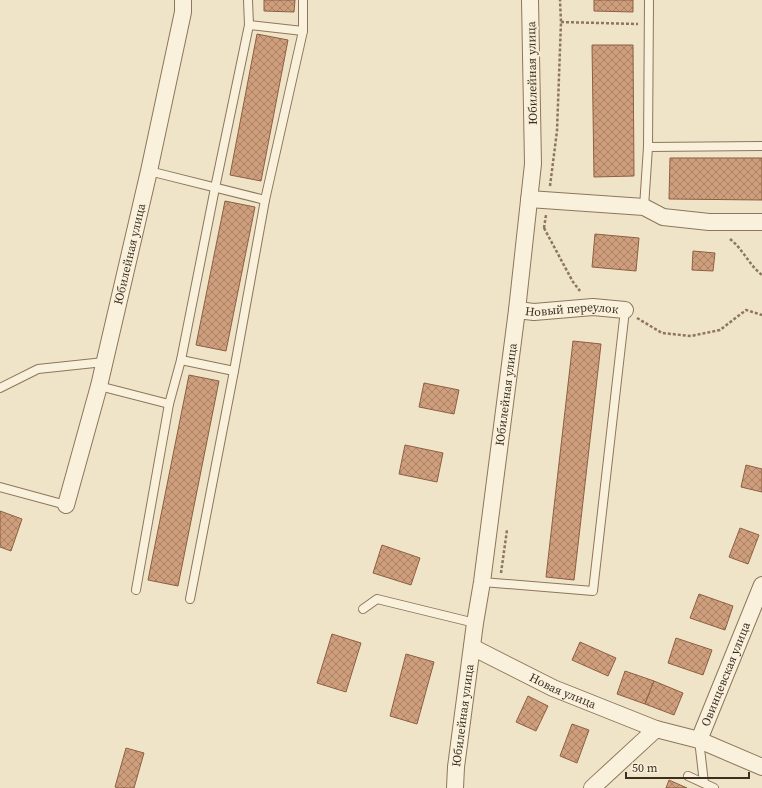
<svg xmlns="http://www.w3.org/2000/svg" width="762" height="788" viewBox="0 0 762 788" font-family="'Source Serif 4',serif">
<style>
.building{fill:url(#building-cross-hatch);stroke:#8d5f41}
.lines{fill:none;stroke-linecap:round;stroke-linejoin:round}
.service-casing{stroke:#8d765c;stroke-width:10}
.minor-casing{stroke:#8d765c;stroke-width:18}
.path{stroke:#8d765c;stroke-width:2.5;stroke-dasharray:3 2;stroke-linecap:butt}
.service{stroke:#faf1dc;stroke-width:8}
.minor{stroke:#faf1dc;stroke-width:16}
.labels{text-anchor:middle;stroke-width:4;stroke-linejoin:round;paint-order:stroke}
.street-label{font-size:12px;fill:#3d2e20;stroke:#f7eed8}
</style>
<defs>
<pattern id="building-cross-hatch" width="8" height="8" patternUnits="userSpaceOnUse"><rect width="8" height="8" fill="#cf9f7d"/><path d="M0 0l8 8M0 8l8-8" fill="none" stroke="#a98266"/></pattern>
</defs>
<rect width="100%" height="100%" fill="#f0e4c8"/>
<g class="building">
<path d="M264,0H295L294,12L264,11Z"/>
<path d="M594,0H633V12L594,11Z"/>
<path d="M257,34L288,40L261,181L230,175Z"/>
<path d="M592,45H633L634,176L594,177Z"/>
<path d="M670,158H762V200L669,199Z"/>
<path d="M225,201L255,207L226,351L196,345Z"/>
<path d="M595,234L639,238L636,271L592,267Z"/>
<path d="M693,251L715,253L713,271L692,270Z"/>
<path d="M573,341L601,344L574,580L546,577Z"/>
<path d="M189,375L219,381L178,586L148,580Z"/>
<path d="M424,383L459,390L454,414L419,407Z"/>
<path d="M405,445L443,453L437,482L399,474Z"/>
<path d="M746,465L762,469V492L741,487Z"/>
<path d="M0,511L22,519L11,551L0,547Z"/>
<path d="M740,528L759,535L748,564L729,557Z"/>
<path d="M382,545L420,558L411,585L373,573Z"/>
<path d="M699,594L733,606L725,630L690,618Z"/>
<path d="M332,634L361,643L346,692L317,683Z"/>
<path d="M676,638L712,650L703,675L668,663Z"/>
<path d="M580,642L616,658L608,676L572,660Z"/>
<path d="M406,654L434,662L417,724L390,716Z"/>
<path d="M625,671L654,681L645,704L617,694Z"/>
<path d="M654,681L683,693L674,715L645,704Z"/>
<path d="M528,696L548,706L536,731L516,722Z"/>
<path d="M572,724L589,730L577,763L560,756Z"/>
<path d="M126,748L144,753L134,788H119L115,787Z"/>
<path d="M669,780L687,788H666Z"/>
</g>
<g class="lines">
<g class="service-casing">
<g id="service">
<path d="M249,25L303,31"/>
<path d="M648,147L649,0"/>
<path d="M149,171L265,200"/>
<path d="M644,207L648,147L762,146"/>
<path d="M181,360L234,371L190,599"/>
<path d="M234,371L265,200L303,31V0"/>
<path d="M99,386L169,404"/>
<path d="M0,388L38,369L104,362"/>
<path d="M0,487L66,505"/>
<path d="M482,582L593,591L625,310"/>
<path d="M136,590L169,404L181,360L215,188L249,25L248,0"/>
<path d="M363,609L377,599L475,623"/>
<path d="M699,740L704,783"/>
<path d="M688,776L714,788"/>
</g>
</g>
<g class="minor-casing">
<g id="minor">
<path d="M529,199L644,207L663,217L709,222H762"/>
<path id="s1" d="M517,310L534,312L593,307L625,310"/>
<path id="s2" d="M66,505L99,386L149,171L183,12V0"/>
<path id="s3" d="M472,647L553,688L656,729"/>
<path id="s4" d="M699,740L762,585"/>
<path id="s5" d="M455,788L456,767L475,623L482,582L517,310L533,164L530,0"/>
<path d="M592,788L656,729L699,740L762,767"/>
</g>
</g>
<g class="path">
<path d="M561,22L638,24"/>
<path d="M550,186L557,131L561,22L560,0"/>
<path d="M544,228L546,215"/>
<path d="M544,228L573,282L580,291"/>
<path d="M730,239C743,249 749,265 762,275"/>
<path d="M637,318L662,333L691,336L720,330L746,310L762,315"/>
<path d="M501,573L507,530"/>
</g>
<use href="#service" class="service"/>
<use href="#minor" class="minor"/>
</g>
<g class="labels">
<g class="street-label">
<text transform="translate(532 73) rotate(-91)" y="4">Юбилейная улица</text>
<text dy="4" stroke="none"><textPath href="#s2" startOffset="259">Юбилейная улица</textPath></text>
<text dy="4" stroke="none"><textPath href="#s1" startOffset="55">Новый переулок</textPath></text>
<text dy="4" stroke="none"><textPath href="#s5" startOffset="397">Юбилейная улица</textPath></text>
<text dy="4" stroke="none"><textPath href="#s4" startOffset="71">Овинцевская улица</textPath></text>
<text dy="4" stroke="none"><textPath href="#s3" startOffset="101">Новая улица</textPath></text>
<text dy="4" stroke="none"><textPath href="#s5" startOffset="73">Юбилейная улица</textPath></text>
</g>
</g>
<path d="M626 772v6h123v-6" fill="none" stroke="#3d2e20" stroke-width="2"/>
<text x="632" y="772" font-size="12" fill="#3d2e20" stroke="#f7eed8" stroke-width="3" paint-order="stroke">50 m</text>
</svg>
